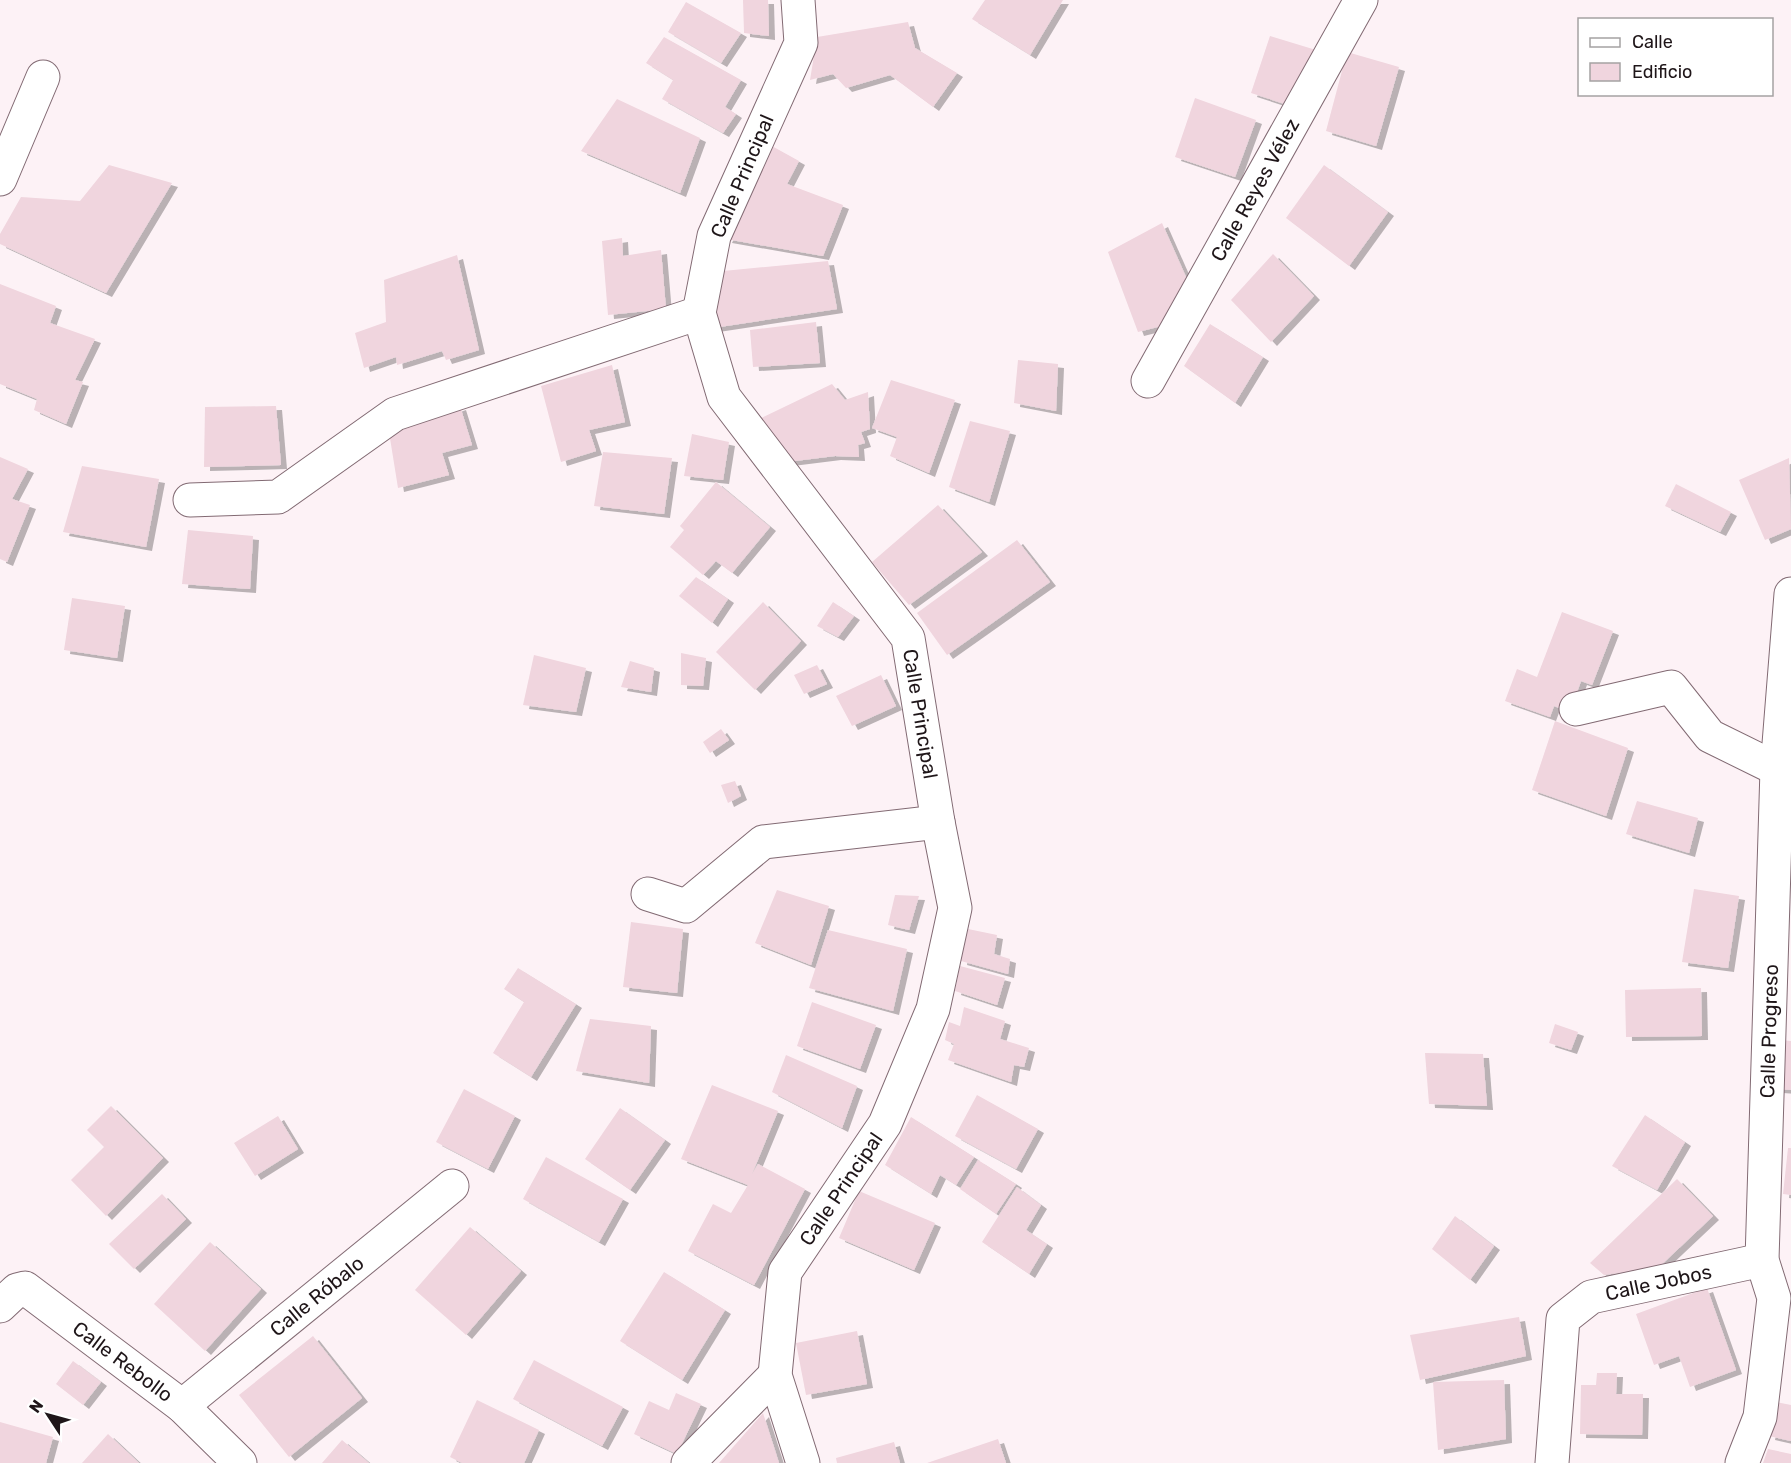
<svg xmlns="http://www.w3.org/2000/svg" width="1791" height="1463" font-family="Rubik,sans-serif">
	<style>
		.building { fill: #f0d5de; filter: url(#shadow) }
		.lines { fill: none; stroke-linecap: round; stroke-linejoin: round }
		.minor-casing { stroke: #826a73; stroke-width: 35 }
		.minor { stroke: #fff; stroke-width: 33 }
		.labels { text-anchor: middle; stroke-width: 5; stroke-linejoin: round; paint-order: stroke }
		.street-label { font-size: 20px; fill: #1f1619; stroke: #fff }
	</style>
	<defs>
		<filter id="shadow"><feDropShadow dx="6" dy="4" stdDeviation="0" flood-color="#0004"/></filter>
	</defs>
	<rect width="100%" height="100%" fill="#fdf2f6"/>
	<g class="building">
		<polygon points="743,0 768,0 769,36 744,33"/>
		<polygon points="985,0 1063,0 1030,55 972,19"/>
		<polygon points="686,2 741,33 721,63 668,32"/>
		<polygon points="908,22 915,48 957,73 933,107 890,75 846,88 833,74 810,80 817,37"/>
		<polygon points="1270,36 1316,50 1297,108 1251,93"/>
		<polygon points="664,37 741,80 725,107 736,114 723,133 662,99 673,80 646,63"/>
		<polygon points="1347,52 1399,67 1376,146 1326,131"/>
		<polygon points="1195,98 1256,120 1235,177 1175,157"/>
		<polygon points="617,99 700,138 680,193 581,151"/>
		<polygon points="770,145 799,161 787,184 843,205 823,256 726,239"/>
		<polygon points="109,165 172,183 106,293 0,244 0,234 21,197 80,201"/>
		<polygon points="1324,165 1388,212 1349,266 1286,218"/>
		<polygon points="1162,223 1190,286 1177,322 1138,332 1108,252"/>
		<polygon points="622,238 623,256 661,250 666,309 608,315 602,241"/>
		<polygon points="1273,254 1314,296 1271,342 1231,300"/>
		<polygon points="457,255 479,350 446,360 442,351 397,365 396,357 364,368 355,333 386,322 384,280"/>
		<polygon points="828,261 837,309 713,328 713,272"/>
		<polygon points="0,284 56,306 50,323 95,339 75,380 83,382 66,424 34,410 37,399 0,384"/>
		<polygon points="816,322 820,363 753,367 750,330"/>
		<polygon points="1210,324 1263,357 1235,403 1184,366"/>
		<polygon points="1018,360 1058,364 1056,411 1014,403"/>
		<polygon points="612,365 625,422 589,430 596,451 561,462 541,386"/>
		<polygon points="891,380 955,400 929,473 890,456 897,437 872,428"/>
		<polygon points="832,384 845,400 868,392 870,429 861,432 865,443 858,445 859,457 835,456 787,462 755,421"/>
		<polygon points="276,406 281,465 204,467 205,407"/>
		<polygon points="460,406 472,445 442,453 449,475 398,488 389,432"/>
		<polygon points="970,421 1010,431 989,502 949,487"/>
		<polygon points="692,434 729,442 723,480 684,476"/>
		<polygon points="603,452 672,458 664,514 594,506"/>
		<polygon points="0,457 28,469 12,499 30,505 7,562 0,559"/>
		<polygon points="1789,458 1791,529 1765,540 1739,480"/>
		<polygon points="82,466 159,479 146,547 63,532"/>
		<polygon points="716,482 770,527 732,573 716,561 703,575 670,547 684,530 680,526"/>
		<polygon points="1676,484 1731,512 1720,532 1665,506"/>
		<polygon points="938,505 982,552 909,605 872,562"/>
		<polygon points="188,530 253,536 250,589 182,584"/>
		<polygon points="1017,540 1050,582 947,655 917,613"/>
		<polygon points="696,577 728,599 712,623 679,596"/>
		<polygon points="72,598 125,606 117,658 64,650"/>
		<polygon points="763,602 801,641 755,690 716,652"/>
		<polygon points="833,602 854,616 838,637 817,626"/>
		<polygon points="1562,612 1613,631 1592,685 1581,681 1570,712 1554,706 1550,717 1505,701 1517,669 1537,677"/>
		<polygon points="681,653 706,658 703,686 681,685"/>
		<polygon points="534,655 586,668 576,712 523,705"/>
		<polygon points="630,661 654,668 651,692 621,687"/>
		<polygon points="817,665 827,684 804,694 794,675"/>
		<polygon points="881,675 896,706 852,726 836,696"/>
		<polygon points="1555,721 1628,748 1606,816 1532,790"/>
		<polygon points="721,729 729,740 710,753 703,742"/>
		<polygon points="735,781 741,796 728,803 721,785"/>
		<polygon points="1637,801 1698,818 1689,853 1626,834"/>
		<polygon points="1694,889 1739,896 1728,968 1682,962"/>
		<polygon points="777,890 829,906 811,965 755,943"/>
		<polygon points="895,895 919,896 909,930 888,925"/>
		<polygon points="631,922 683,929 677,993 623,987"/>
		<polygon points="968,929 997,935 994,954 1010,959 1008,974 961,961"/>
		<polygon points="828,930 907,949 893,1011 809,988"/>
		<polygon points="960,966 1005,978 997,1005 955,991"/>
		<polygon points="518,968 576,1004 531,1077 493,1053 524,1002 504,989"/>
		<polygon points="1701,988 1702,1036 1626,1037 1625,990"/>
		<polygon points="812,1002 876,1025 860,1069 797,1046"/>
		<polygon points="964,1007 1005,1021 1000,1039 1029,1048 1024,1067 1014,1065 1011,1082 948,1060 954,1044 945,1040 949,1022 960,1026"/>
		<polygon points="590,1019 651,1026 649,1083 576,1071"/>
		<polygon points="1555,1024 1578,1032 1571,1050 1549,1043"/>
		<polygon points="1781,1040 1791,1041 1791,1090 1777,1089"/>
		<polygon points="1425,1053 1483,1054 1487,1106 1429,1104"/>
		<polygon points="786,1055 857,1086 842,1128 772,1092"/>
		<polygon points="712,1085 778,1111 752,1174 758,1164 805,1189 754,1285 688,1251 713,1204 731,1213 748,1185 681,1159"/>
		<polygon points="464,1089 515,1116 488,1169 436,1142"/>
		<polygon points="977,1095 1038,1129 1016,1169 955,1136"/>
		<polygon points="111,1106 163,1158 106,1216 71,1180 104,1147 87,1130"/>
		<polygon points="620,1108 665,1140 630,1190 585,1159"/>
		<polygon points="1645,1115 1685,1142 1657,1190 1612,1166"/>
		<polygon points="278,1116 298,1149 255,1176 234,1143"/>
		<polygon points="911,1117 974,1157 956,1185 940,1175 931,1194 885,1165"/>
		<polygon points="1788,1148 1791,1148 1791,1195 1783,1194"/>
		<polygon points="546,1157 623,1199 599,1242 523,1199"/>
		<polygon points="978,1160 1016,1184 996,1214 960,1189"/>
		<polygon points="1677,1179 1713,1216 1659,1267 1604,1275 1590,1263"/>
		<polygon points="1017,1187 1041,1205 1026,1230 1047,1244 1029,1274 982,1242"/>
		<polygon points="859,1191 935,1223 914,1270 839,1238"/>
		<polygon points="162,1194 186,1219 134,1269 109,1244"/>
		<polygon points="1455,1216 1494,1246 1470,1280 1432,1249"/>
		<polygon points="470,1227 521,1271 466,1335 415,1290"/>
		<polygon points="210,1242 261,1289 205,1351 154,1304"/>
		<polygon points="664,1272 725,1310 682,1380 620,1341"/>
		<polygon points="1707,1288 1736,1370 1690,1387 1679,1356 1654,1365 1636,1314"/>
		<polygon points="1519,1317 1526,1356 1420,1380 1410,1335"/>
		<polygon points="857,1331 867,1384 806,1395 796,1343"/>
		<polygon points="313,1336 362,1398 289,1457 239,1395"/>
		<polygon points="534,1360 623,1407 602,1446 513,1399"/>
		<polygon points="73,1361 101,1382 83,1405 56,1384"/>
		<polygon points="1597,1373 1617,1373 1616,1394 1643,1394 1642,1435 1580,1434 1581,1385 1596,1385"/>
		<polygon points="1504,1380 1506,1439 1438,1450 1433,1382"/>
		<polygon points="676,1393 701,1404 677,1454 634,1434 649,1401 669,1410"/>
		<polygon points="477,1400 539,1430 524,1463 462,1463 450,1457"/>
		<polygon points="1776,1402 1791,1405 1791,1441 1769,1436"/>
		<polygon points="763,1413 779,1463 719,1463"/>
		<polygon points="0,1422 53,1437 46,1463 0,1463"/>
		<polygon points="108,1434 139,1463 82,1463"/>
		<polygon points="998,1439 1006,1463 927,1463"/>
		<polygon points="342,1440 369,1463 322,1463"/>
		<polygon points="894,1442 900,1463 837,1463 836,1458"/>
		<polygon points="1768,1449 1791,1454 1791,1463 1763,1463"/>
	</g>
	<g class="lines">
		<g class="minor-casing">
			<g id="minor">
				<path id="s1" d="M 798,0 L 801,43 L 714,236 L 699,313 L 724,397 L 908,638 L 938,822 L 955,908 L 933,1009 L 885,1124 L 785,1272 L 775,1375 L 803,1463"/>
				<polyline points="0,179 43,77"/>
				<path id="s2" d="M 1148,381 L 1361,0"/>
				<polyline points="190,500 278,497 395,414 699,313"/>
				<polyline points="1576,709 1671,687 1710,736 1777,769"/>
				<polyline points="648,894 686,906 763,842 938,822"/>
				<path id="s3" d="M 0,1306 L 17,1290 L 25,1288 L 182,1406 L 240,1463"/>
				<path id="s4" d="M 182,1406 L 452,1186"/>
				<polyline points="688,1463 775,1375"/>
				<path id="s5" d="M 1552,1463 L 1563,1319 L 1591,1297 L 1762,1260"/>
				<path id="s6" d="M 1742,1463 L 1760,1417 L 1774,1298 L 1762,1260 L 1777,769 L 1791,594"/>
			</g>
		</g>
		<use href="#minor" class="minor"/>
	</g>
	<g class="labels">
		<g class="street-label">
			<text transform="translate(742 176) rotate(-67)" y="7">Calle Principal</text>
			<text dy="7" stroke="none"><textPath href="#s2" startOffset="219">Calle Reyes Vélez</textPath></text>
			<text dy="7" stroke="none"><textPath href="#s1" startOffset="801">Calle Principal</textPath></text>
			<text dy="7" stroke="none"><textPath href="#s6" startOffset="438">Calle Progreso</textPath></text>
			<text transform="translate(841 1189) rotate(-56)" y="7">Calle Principal</text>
			<text dy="7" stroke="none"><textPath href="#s5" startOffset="249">Calle Jobos</textPath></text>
			<text dy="7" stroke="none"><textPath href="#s4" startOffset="174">Calle Róbalo</textPath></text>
			<text dy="7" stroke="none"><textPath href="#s3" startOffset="154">Calle Rebollo</textPath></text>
		</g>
	</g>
	<rect x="1578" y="18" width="195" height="78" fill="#ffffff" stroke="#a5a2a3" stroke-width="1.5"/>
	<rect x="1590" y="38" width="30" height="9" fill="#ffffff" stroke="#a5a2a3" stroke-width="1.5"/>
	<text x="1632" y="48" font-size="18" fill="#1f1619">Calle</text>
	<rect x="1590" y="63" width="30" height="18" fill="#f0d5de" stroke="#a5a2a3" stroke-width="1.5"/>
	<text x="1632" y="78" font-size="18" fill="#1f1619">Edificio</text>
	<g transform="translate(48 1415) rotate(306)" stroke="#ffffff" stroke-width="4.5" paint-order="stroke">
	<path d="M0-4.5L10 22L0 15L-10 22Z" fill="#1f1619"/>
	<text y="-9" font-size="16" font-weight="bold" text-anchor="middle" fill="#1f1619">N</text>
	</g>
</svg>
